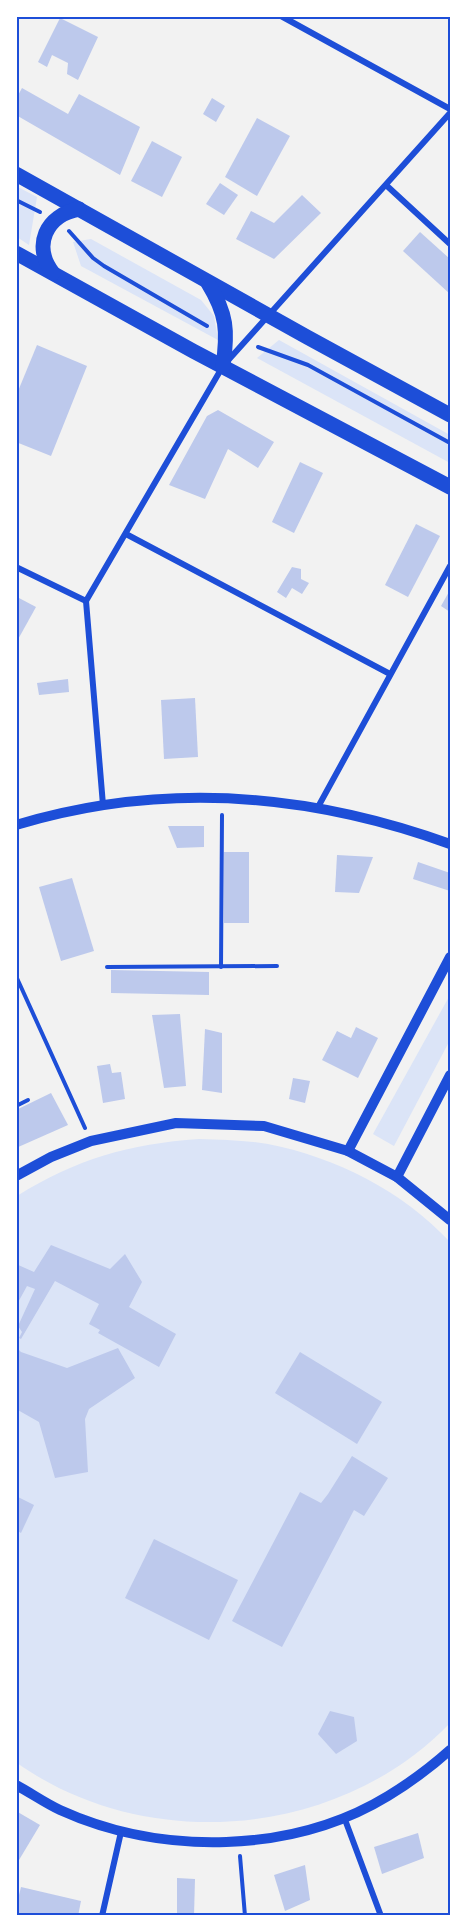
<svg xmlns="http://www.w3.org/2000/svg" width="467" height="1932" font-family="Signika,sans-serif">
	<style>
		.green { fill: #dbe4f7 }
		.building { fill: #bdc9ec }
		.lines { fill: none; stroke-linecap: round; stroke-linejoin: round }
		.path { stroke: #1d4ed8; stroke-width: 4 }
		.minor { stroke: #1d4ed8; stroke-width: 6 }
		.tertiary { stroke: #1d4ed8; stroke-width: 10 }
		.primary { stroke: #1d4ed8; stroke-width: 15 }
		.neatline { fill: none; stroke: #1d4ed8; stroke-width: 2 }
	</style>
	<rect width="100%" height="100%" fill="#f2f2f2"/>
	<g class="green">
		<polygon points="16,186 37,197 29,245 17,237"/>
		<polygon points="91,239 201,300 214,316 218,340 81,266 73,242"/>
		<polygon points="279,340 450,435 450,463 257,358"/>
		<polygon points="450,995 450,1040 394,1146 373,1134"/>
		<path d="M 199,1139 C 222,1140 245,1140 268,1144 C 335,1157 403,1191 450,1242 L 450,1723 C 340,1838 147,1855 17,1763 L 17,1196 C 76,1159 129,1144 199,1139 Z"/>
	</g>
	<g class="building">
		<polygon points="60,18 98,37 78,80 67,74 68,63 52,55 47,67 38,62"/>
		<polygon points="22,88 68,114 79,94 140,127 120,175 16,115 16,99"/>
		<polygon points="212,98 225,106 216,122 203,114"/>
		<polygon points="257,118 290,136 257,196 225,177"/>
		<polygon points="152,141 182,157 162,197 131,181"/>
		<polygon points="220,183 238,195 224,215 206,204"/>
		<polygon points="302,195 321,213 274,259 236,239 251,211 274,223"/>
		<polygon points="420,232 450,259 450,294 403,251"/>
		<polygon points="37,345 87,366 51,456 16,442 16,396"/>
		<polygon points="218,410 274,442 258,468 228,449 205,499 169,485 207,416"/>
		<polygon points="300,462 323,473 294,533 272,522"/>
		<polygon points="416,524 440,536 408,597 385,585"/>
		<polygon points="292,567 301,569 301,579 309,583 302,594 292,588 286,598 277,592"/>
		<polygon points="450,590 450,612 441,606"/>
		<polygon points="19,598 36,607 16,643 16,603"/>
		<polygon points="68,679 69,692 39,695 37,683"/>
		<polygon points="195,698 198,757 164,759 161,700"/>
		<polygon points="168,826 204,826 204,847 177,848"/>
		<rect x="224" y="852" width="25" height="71"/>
		<polygon points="337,855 373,857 359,893 335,892"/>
		<polygon points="418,862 450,873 450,891 413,879"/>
		<polygon points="72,878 94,951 61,961 39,887"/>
		<polygon points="111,970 209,972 209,995 111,993"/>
		<polygon points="180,1014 186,1086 164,1088 152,1015"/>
		<polygon points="356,1027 378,1038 358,1078 322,1060 337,1031 351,1038"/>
		<polygon points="205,1029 222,1033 222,1093 202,1090"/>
		<polygon points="110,1064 112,1073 121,1072 125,1099 103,1103 97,1066"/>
		<polygon points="293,1078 310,1081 305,1103 289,1099"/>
		<polygon points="51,1093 68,1125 16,1148 16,1110"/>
		<polygon points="51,1245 110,1269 125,1254 142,1282 129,1307 176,1334 159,1367 98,1333 100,1330 89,1324 99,1304 55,1281 21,1339 19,1338 22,1332 18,1326 35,1289 27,1286 16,1306 16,1264 34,1272"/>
		<polygon points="16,1347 21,1352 67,1368 118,1348 135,1378 89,1409 85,1419 88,1472 55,1478 39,1422 16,1409"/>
		<polygon points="300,1352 382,1402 357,1444 275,1393"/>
		<polygon points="352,1456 388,1478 364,1516 354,1510 282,1647 232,1621 300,1492 321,1503 328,1494"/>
		<polygon points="16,1496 34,1505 21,1533 16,1530"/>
		<polygon points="154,1539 238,1580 209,1640 125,1598"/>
		<polygon points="330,1711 354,1717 357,1741 336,1754 318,1734"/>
		<polygon points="16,1811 40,1825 16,1865"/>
		<polygon points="418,1833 424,1858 382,1874 374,1847"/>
		<polygon points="305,1865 310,1900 285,1911 274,1875"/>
		<polygon points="177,1878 195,1879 194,1916 177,1916"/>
		<polygon points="21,1887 81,1901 78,1916 16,1916 16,1907"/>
	</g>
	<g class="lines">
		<g class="path">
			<polyline points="16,200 40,212"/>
			<polyline points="69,231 93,258 104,266 207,326"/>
			<polyline points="258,347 308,365 450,443"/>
			<polyline points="107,967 277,966"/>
			<polyline points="221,967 222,815"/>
			<polyline points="16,976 85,1128"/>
			<polyline points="16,1106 28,1100"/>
			<polyline points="240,1856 245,1916"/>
		</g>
		<g class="minor">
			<polyline points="281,16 450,109"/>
			<polyline points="386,185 450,244"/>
			<polyline points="126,534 390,674"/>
			<polyline points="16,567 86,601"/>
			<polyline points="103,805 86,601 223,366 450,113"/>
			<polyline points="318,807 450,566"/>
			<polyline points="344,1817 381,1916"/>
			<polyline points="102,1916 121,1832"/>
		</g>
		<g class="tertiary">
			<path d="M 16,825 C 162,781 309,793 450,844"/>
			<polyline points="348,1151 450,957"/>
			<polyline points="16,1176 51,1157 91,1141 176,1123 264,1126 348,1151 397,1177 450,1220"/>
			<polyline points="397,1177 450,1075"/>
			<path d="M 16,1785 C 31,1793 45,1803 60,1810 C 161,1856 293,1854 388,1796 C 411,1782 431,1767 450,1750"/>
		</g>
		<g class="primary">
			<polyline points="16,174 307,337 450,415"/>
			<polyline points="16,253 193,351 450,487"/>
			<path d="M 53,273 C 32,246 46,215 79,209"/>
			<path d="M 208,283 C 227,314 228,331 223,366"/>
		</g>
	</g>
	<rect width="467" height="1932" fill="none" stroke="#ffffff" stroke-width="36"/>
	<rect x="18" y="18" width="431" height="1896" class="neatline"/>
</svg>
